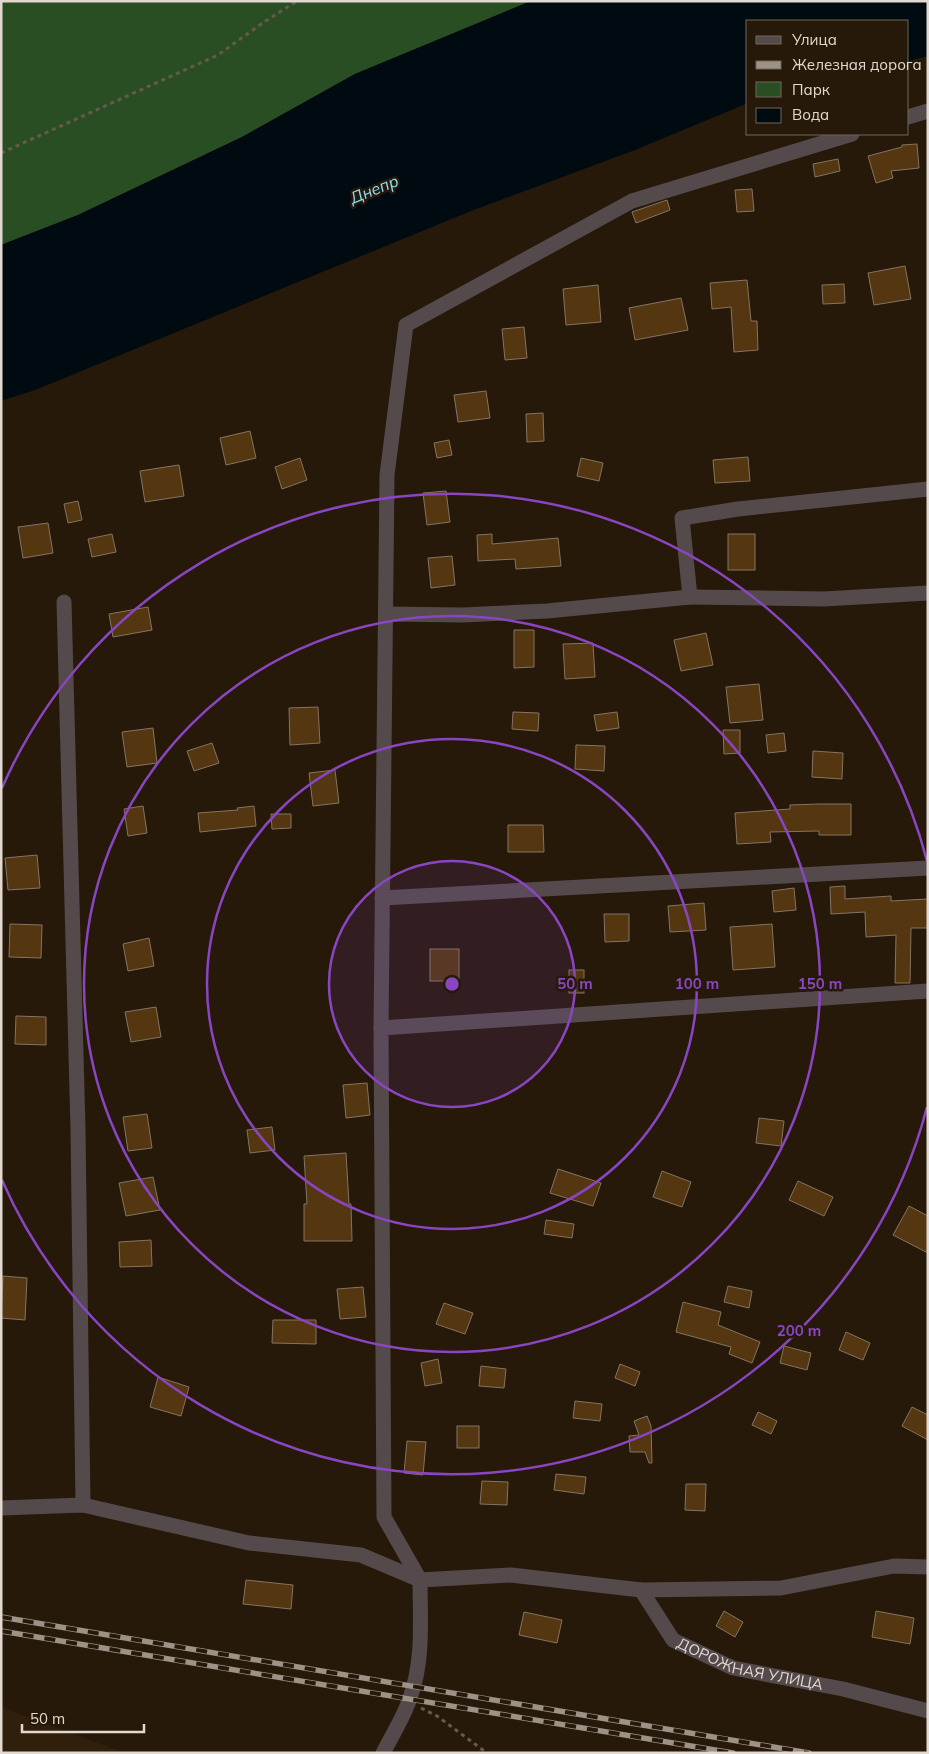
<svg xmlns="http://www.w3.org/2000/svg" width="929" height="1754" font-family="Mulish,sans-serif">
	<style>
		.built { fill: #301f0a }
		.green { fill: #2a4e23 }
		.water { fill: #000a11 }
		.building { fill: #543611; stroke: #847463 }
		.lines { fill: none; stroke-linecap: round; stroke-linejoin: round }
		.path { stroke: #665a4d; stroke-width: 3; stroke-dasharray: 4 4; stroke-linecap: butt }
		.minor { stroke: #544a4c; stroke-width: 15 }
		.rail-casing { stroke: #9c9287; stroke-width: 5.5 }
		.rail { stroke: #26190a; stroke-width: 4; stroke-dasharray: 11; stroke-linecap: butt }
		.ring { fill: none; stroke: #8a46c2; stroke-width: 2.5 }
		.labels { text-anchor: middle; stroke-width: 5; stroke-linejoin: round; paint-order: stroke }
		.street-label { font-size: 15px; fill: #e2d9d0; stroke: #26190a }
		.water-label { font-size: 16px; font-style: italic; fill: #8ae0fa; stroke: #26190a }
		.centre { fill: #8a46c2; stroke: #26190a; stroke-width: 2.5 }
		.ring-label { font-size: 15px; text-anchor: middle; font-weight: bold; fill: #8a46c2; stroke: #26190a; stroke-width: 5; stroke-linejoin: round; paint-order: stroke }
	</style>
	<rect width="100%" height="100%" fill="#26190a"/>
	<polygon class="built" points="1,1707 125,1753 1,1753"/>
	<polygon class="green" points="1,1 531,1 355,74 242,137 78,215 1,245"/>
	<polygon class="water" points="531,1 928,1 928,56 908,61 908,21 748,21 748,103 635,150 471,211 35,390 1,401 1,245 78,215 242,137 355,74"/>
	<g class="building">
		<polygon points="917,144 919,168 891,171 893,178 876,183 868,156 902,147 902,145"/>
		<polygon points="838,159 840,171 815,177 813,164"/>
		<polygon points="752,189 754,211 737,212 735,190"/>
		<polygon points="667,200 670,210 636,223 632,212"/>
		<polygon points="905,266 911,299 874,305 868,273"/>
		<polygon points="747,280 751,321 757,321 758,350 734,352 731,307 712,309 710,283"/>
		<polygon points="844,284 845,303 823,304 822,285"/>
		<polygon points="598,285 601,322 566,325 563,289"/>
		<polygon points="681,298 688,330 635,340 629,308"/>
		<polygon points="524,327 527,358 505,360 502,329"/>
		<polygon points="486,391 490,418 458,422 454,395"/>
		<polygon points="543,413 544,441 527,442 526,414"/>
		<polygon points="250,431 256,458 226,465 220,438"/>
		<polygon points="449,440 452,455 437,458 434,443"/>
		<polygon points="748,457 750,481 715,483 713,460"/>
		<polygon points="300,458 307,480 282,489 275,467"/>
		<polygon points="581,458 603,463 599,481 577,476"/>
		<polygon points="179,465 184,496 145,502 140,471"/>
		<polygon points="446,491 450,522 427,525 423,493"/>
		<polygon points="78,501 82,520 68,523 64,504"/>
		<polygon points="48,523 53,553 23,558 18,527"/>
		<polygon points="112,534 116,552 92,557 88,539"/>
		<polygon points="492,534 492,544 558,538 561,566 516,569 515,559 478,561 477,535"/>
		<rect x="728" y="534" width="27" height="36"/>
		<polygon points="452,556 455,585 431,588 428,558"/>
		<polygon points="148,607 152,630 113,637 109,614"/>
		<polygon points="514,630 534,630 534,667 514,668"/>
		<polygon points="706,633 713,665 681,671 674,640"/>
		<polygon points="593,643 595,677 565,679 563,644"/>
		<polygon points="759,684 763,720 730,723 726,687"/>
		<polygon points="318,707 320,743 290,745 289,708"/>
		<polygon points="513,712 539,713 538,731 512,729"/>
		<polygon points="617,712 619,728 597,731 594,715"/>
		<polygon points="153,728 157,763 127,767 122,732"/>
		<polygon points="723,730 740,730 740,753 724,754"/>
		<polygon points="784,733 786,751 768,753 766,735"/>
		<polygon points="212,743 219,763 194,771 187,751"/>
		<polygon points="576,745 605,746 604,771 575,769"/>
		<polygon points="813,751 843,753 842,779 812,777"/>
		<polygon points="335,770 339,803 313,806 309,773"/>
		<polygon points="819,804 851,804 851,835 819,835 819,831 770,832 771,842 737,844 735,813 790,809 790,805"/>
		<polygon points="143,806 147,833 128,836 124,809"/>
		<polygon points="254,806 256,826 200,832 198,813 238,810 237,808"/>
		<polygon points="271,814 291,814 291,828 272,829"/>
		<polygon points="508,825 543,825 544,852 508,852"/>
		<polygon points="37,855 40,888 8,890 5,858"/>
		<polygon points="845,886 845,899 891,896 891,901 928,899 928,928 911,928 910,983 895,983 896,935 866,937 865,912 831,914 830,887"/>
		<polygon points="794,888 796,910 774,912 772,891"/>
		<polygon points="704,903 706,930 670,932 668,906"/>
		<polygon points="604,914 629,914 629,941 605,942"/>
		<polygon points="10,924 42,925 41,958 9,957"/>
		<polygon points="772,924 775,967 733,970 730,927"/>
		<polygon points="149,938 154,966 128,971 123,944"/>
		<rect x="430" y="949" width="29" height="32"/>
		<rect x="569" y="970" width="15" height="23"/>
		<polygon points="156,1007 161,1037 131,1042 125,1012"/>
		<polygon points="16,1016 46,1017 46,1045 15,1044"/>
		<polygon points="367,1083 370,1115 346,1118 343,1085"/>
		<polygon points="147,1114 152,1148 128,1151 123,1117"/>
		<polygon points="759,1118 784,1121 781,1146 756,1143"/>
		<polygon points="272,1127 275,1150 250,1153 247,1130"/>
		<polygon points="346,1153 349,1204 351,1204 352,1241 304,1241 304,1204 307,1204 304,1156"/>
		<polygon points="558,1169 601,1183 593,1206 550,1193"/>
		<polygon points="662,1171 691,1182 682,1207 653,1197"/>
		<polygon points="153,1177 160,1210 126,1216 119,1183"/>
		<polygon points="798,1181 833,1197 824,1216 789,1200"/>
		<polygon points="909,1206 928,1216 928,1253 893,1235"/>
		<polygon points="546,1220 574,1224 572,1238 544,1234"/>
		<polygon points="151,1240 152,1266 120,1267 119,1242"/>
		<polygon points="3,1276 27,1278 25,1320 1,1318"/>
		<polygon points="728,1286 752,1291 749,1308 724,1302"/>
		<polygon points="363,1287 366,1317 340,1319 337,1289"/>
		<polygon points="683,1302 721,1312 718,1325 760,1342 752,1363 729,1354 731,1347 676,1332"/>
		<polygon points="444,1303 473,1313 465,1334 436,1324"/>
		<polygon points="273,1320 316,1320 316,1344 272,1343"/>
		<polygon points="846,1332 870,1343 863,1360 839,1350"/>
		<polygon points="784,1346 811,1353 807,1370 780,1363"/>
		<polygon points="438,1359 442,1383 425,1386 421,1363"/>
		<polygon points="620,1364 640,1372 635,1386 615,1378"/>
		<polygon points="481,1366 506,1369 504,1388 479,1386"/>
		<polygon points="158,1377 189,1387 181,1416 150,1407"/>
		<polygon points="575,1401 602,1404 600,1421 573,1418"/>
		<polygon points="912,1407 928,1415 928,1440 902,1426"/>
		<polygon points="758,1412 777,1421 771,1434 752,1425"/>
		<polygon points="647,1416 651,1426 652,1463 649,1463 645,1452 630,1452 629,1436 639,1435 634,1421"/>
		<rect x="457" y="1426" width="22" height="22"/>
		<polygon points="407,1441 426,1442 423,1475 404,1473"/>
		<polygon points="556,1474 586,1477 584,1494 554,1490"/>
		<polygon points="482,1481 508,1482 507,1505 480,1504"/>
		<polygon points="686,1484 706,1484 705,1511 685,1510"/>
		<polygon points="246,1580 293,1585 291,1609 243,1604"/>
		<polygon points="724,1611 743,1622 735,1637 716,1626"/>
		<polygon points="876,1611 914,1618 910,1644 872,1637"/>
		<polygon points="524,1612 562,1620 557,1643 519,1635"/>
	</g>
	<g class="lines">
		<g class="path">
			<polyline points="1,153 218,55 264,22 297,1"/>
			<polyline points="421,1708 437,1716 487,1753"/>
		</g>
		<g class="minor">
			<polyline points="908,117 928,111"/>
			<polyline points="690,597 824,599 928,593"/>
			<polyline points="64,602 78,1129 83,1505"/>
			<polyline points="386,614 463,615 547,611 690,597 682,518 738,509 928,489"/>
			<polyline points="382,898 928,868"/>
			<polyline points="381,1028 387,475 406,325 632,201 852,134"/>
			<path id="s1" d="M 1,1508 L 83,1505 L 249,1543 L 361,1555 L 420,1580 L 511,1575 L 641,1590 L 673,1640 L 733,1668 L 843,1689 L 928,1711"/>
			<polyline points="420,1580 384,1517 381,1028 928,991"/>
			<polyline points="641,1590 781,1588 894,1566 928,1567"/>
			<path d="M 383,1753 C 392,1735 404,1717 410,1698 C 424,1660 420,1619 420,1580"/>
		</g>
		<g class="rail-casing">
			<g id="rail">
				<polyline points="1,1617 809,1753"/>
				<polyline points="1,1631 733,1753"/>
			</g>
		</g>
		<use href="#rail" class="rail"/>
	</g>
	<circle cx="452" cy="984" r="123" fill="#8a46c2" fill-opacity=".12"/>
	<g class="ring">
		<circle cx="452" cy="984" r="123"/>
		<circle cx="452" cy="984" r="245"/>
		<circle cx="452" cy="984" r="368"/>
		<path d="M927 1107A491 491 0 0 1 2 1180M2 788A491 491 0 0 1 927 861"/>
	</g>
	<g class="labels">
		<g class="street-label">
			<text dy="5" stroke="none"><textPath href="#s1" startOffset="792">ДОРОЖНАЯ УЛИЦА</textPath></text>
		</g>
		<g class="water-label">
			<text transform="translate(374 189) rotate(-22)" y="6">Днепр</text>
		</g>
	</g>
	<circle cx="452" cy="984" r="8" class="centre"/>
	<g class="ring-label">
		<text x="575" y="989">50 m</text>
		<text x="697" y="989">100 m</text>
		<text x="820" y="989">150 m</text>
		<text x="799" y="1336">200 m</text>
	</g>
	<rect width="929" height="1754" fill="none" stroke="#e2d9d0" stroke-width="5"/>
	<rect x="746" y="20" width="162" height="115" fill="#26190a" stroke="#716659"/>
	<rect x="756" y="36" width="25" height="8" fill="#544a4c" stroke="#716659"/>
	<text x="792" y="45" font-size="15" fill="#e2d9d0">Улица</text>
	<rect x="756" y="61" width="25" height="8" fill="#9c9287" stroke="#716659"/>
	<text x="792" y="70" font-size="15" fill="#e2d9d0">Железная дорога</text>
	<rect x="756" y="82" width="25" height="15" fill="#2a4e23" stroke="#716659"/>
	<text x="792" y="95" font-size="15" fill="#e2d9d0">Парк</text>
	<rect x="756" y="108" width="25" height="15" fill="#000a11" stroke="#716659"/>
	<text x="792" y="120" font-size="15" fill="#e2d9d0">Вода</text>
	<path d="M22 1724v8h122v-8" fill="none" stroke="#e2d9d0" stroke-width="2.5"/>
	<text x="30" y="1724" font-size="15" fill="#e2d9d0" stroke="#26190a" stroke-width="4" paint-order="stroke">50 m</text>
</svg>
